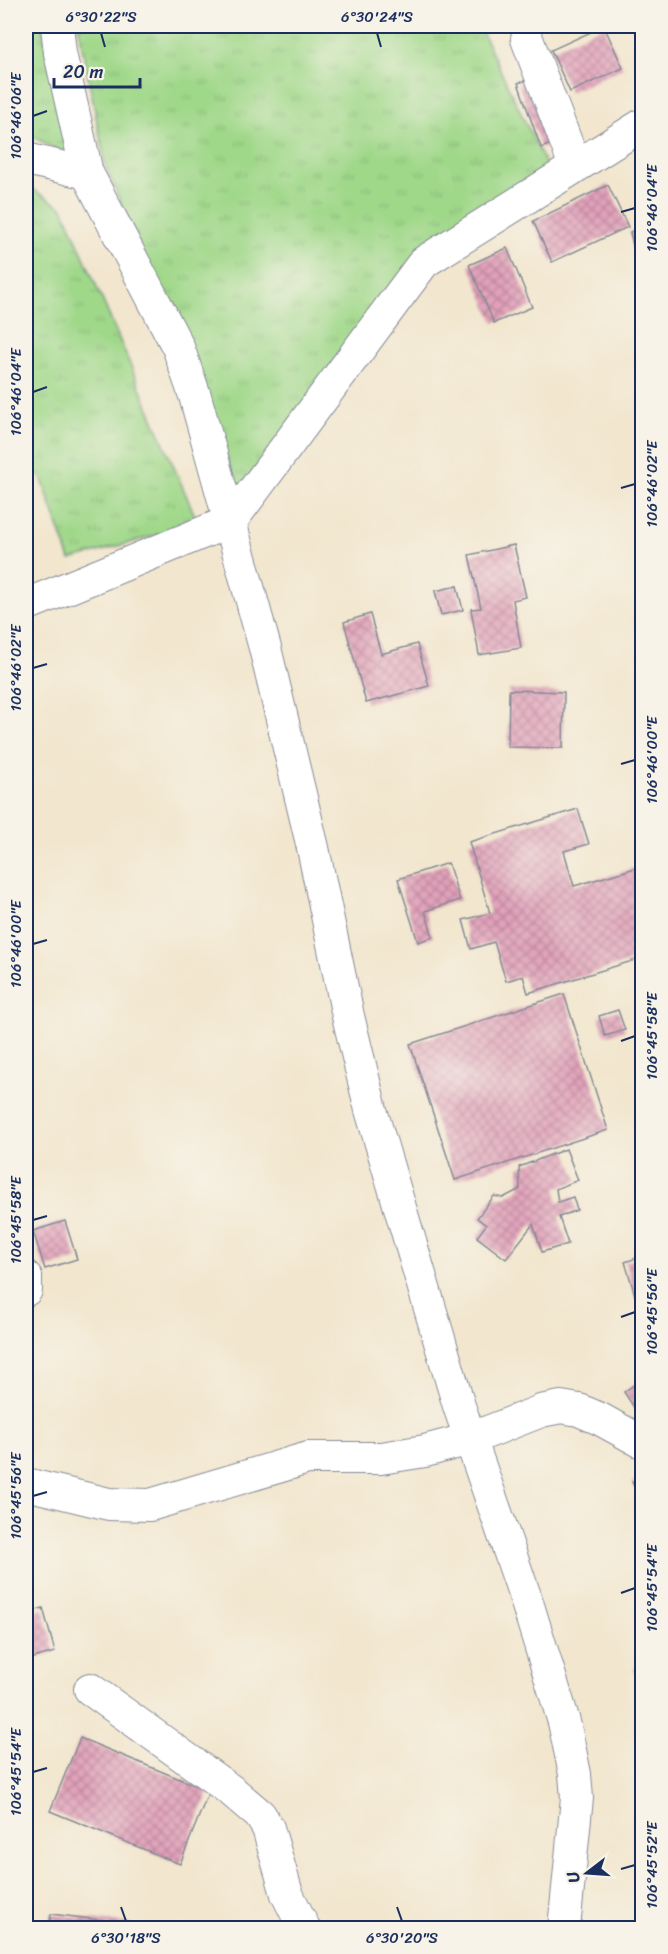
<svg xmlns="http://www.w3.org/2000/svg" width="668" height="1954" font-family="Sriracha,sans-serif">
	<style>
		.grass { fill: url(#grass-tufts); stroke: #5e8474; stroke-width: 1.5 }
		.building { fill: url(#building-cross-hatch) }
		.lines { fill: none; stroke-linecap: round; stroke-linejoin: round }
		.minor-casing { stroke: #868a96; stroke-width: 34 }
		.minor { stroke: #fff; stroke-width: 32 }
		.ticks { fill: none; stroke: #1b2f5e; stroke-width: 2 }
		.neatline { fill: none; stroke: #1b2f5e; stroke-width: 2 }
		.ticks-label { font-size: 15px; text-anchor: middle; fill: #1b2f5e }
	</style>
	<defs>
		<pattern id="grass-tufts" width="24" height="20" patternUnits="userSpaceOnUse" patternTransform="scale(1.5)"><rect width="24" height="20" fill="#a0d88a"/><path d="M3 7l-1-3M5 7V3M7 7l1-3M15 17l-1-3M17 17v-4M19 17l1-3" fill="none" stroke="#89ba7a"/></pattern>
		<pattern id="building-cross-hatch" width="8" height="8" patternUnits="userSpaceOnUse" patternTransform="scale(1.5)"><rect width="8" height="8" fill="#e2a2ba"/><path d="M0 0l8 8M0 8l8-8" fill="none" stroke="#b6849a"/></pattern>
	</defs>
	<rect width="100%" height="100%" fill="#f7f3e8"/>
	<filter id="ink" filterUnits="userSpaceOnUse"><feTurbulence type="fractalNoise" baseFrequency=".0167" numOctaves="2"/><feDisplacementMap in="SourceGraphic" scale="12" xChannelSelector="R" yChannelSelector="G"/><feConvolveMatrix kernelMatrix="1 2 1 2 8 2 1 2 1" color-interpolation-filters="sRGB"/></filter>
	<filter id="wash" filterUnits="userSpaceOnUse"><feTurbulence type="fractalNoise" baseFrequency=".008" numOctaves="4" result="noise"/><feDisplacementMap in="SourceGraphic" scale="24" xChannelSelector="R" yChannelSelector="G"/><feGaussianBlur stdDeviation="1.35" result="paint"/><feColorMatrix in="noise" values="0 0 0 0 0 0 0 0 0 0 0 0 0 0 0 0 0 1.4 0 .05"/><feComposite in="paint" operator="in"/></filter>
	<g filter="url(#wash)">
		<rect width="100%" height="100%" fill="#f2e6ce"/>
		<g class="grass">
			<polygon points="26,26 42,26 67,155 26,133"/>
			<polygon points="78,26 479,26 548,169 394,285 240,490 106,167"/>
			<polygon points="26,185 63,208 198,523 70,560 40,474 26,478"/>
		</g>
		<g id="blocks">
			<g class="building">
				<polygon points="604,26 623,68 570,92 551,50"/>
				<polygon points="539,76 561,140 541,148 518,83"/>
				<polygon points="608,185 628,227 552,262 533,221"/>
				<polygon points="642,228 642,278 640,279 630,232"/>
				<polygon points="507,248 532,307 494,323 469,265"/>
				<polygon points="514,545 526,597 513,600 521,648 479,655 471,609 481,608 469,555"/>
				<polygon points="457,586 463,610 441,615 435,591"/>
				<polygon points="370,614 381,654 417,644 429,686 366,703 344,622"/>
				<polygon points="509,690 564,692 563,748 508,747"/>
				<polygon points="578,809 589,844 564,851 574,886 642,866 642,958 528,993 523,976 506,981 494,942 471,949 463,920 490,913 469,842"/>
				<polygon points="448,863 460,900 425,911 433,937 418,942 398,879"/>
				<polygon points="564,994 608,1130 455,1180 410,1044"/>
				<polygon points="618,1010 625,1030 605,1036 599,1016"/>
				<polygon points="566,1149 578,1180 556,1189 558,1202 573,1197 577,1210 559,1217 568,1244 542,1252 533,1224 506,1259 477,1237 486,1225 477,1218 494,1196 503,1198 520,1189 519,1167"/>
				<polygon points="65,1221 77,1259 45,1269 33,1231"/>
				<polygon points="642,1256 642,1318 625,1262"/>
				<polygon points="642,1379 642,1420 624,1392"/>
				<polygon points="642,1477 642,1502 632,1482"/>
				<polygon points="43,1608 55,1652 26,1660 26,1613"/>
				<polygon points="642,1666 642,1697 634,1669"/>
				<polygon points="80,1738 209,1791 180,1864 50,1811"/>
				<polygon points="51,1914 132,1924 131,1928 49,1928"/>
			</g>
		</g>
	</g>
	<g filter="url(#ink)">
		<use href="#blocks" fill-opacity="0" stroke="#868a96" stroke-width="1.5"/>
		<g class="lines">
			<g class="minor-casing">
				<g id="minor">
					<polyline points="57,26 60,53 87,173 178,347 195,396 265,648 313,848 348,1016 371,1110 459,1406 526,1599 564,1722 575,1774 577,1798 564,1928"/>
					<polyline points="527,39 575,166"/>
					<polyline points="26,159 87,173"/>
					<polyline points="26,605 231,521 424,262 642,125"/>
					<polyline points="26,1277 26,1290"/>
					<polyline points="26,1484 109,1504 150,1505 308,1458 381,1458 425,1451 470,1439 541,1411 561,1407 579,1410 600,1419 642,1442"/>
					<polyline points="90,1689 233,1792 260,1815 268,1828 287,1894 304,1928"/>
				</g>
			</g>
			<use href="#minor" class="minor"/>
		</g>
	</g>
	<path class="ticks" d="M 101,33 L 105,47M 377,33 L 381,47M 33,116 L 47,111M 621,212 L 635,208M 33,392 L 47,387M 621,488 L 635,484M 33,668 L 47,664M 621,764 L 635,760M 33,944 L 47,940M 621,1041 L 635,1036M 33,1220 L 47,1216M 621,1317 L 635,1312M 33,1496 L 47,1492M 621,1593 L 635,1588M 33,1772 L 47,1768M 621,1869 L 635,1865M 121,1907 L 126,1921M 397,1907 L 402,1921"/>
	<rect width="668" height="1954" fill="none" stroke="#f7f3e8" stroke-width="66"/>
	<g transform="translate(587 1873) rotate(253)" stroke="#f7f3e8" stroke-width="4.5" paint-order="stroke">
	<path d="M0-4.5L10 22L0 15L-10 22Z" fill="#1b2f5e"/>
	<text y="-9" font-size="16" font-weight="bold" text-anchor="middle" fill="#1b2f5e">U</text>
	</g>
	<path d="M54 78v9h86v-9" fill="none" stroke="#1b2f5e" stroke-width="3"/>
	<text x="63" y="78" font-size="18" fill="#1b2f5e" stroke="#f7f3e8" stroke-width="4.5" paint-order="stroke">20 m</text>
	<rect x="33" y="33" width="602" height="1888" class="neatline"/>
	<g class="ticks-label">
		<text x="101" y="22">6°30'22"S</text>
		<text x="377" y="22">6°30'24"S</text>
		<text transform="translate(16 116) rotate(-90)" y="5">106°46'06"E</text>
		<text transform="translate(652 208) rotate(-90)" y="5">106°46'04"E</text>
		<text transform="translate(16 392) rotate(-90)" y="5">106°46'04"E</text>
		<text transform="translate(652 484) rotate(-90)" y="5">106°46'02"E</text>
		<text transform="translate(16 668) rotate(-90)" y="5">106°46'02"E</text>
		<text transform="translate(652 760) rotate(-90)" y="5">106°46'00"E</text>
		<text transform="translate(16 944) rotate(-90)" y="5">106°46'00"E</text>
		<text transform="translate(652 1036) rotate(-90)" y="5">106°45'58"E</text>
		<text transform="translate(16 1220) rotate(-90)" y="5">106°45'58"E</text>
		<text transform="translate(652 1312) rotate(-90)" y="5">106°45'56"E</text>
		<text transform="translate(16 1496) rotate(-90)" y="5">106°45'56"E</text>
		<text transform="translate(652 1588) rotate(-90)" y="5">106°45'54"E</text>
		<text transform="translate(16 1772) rotate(-90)" y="5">106°45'54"E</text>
		<text transform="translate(652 1865) rotate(-90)" y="5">106°45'52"E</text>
		<text x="126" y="1943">6°30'18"S</text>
		<text x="402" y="1943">6°30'20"S</text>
	</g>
</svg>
